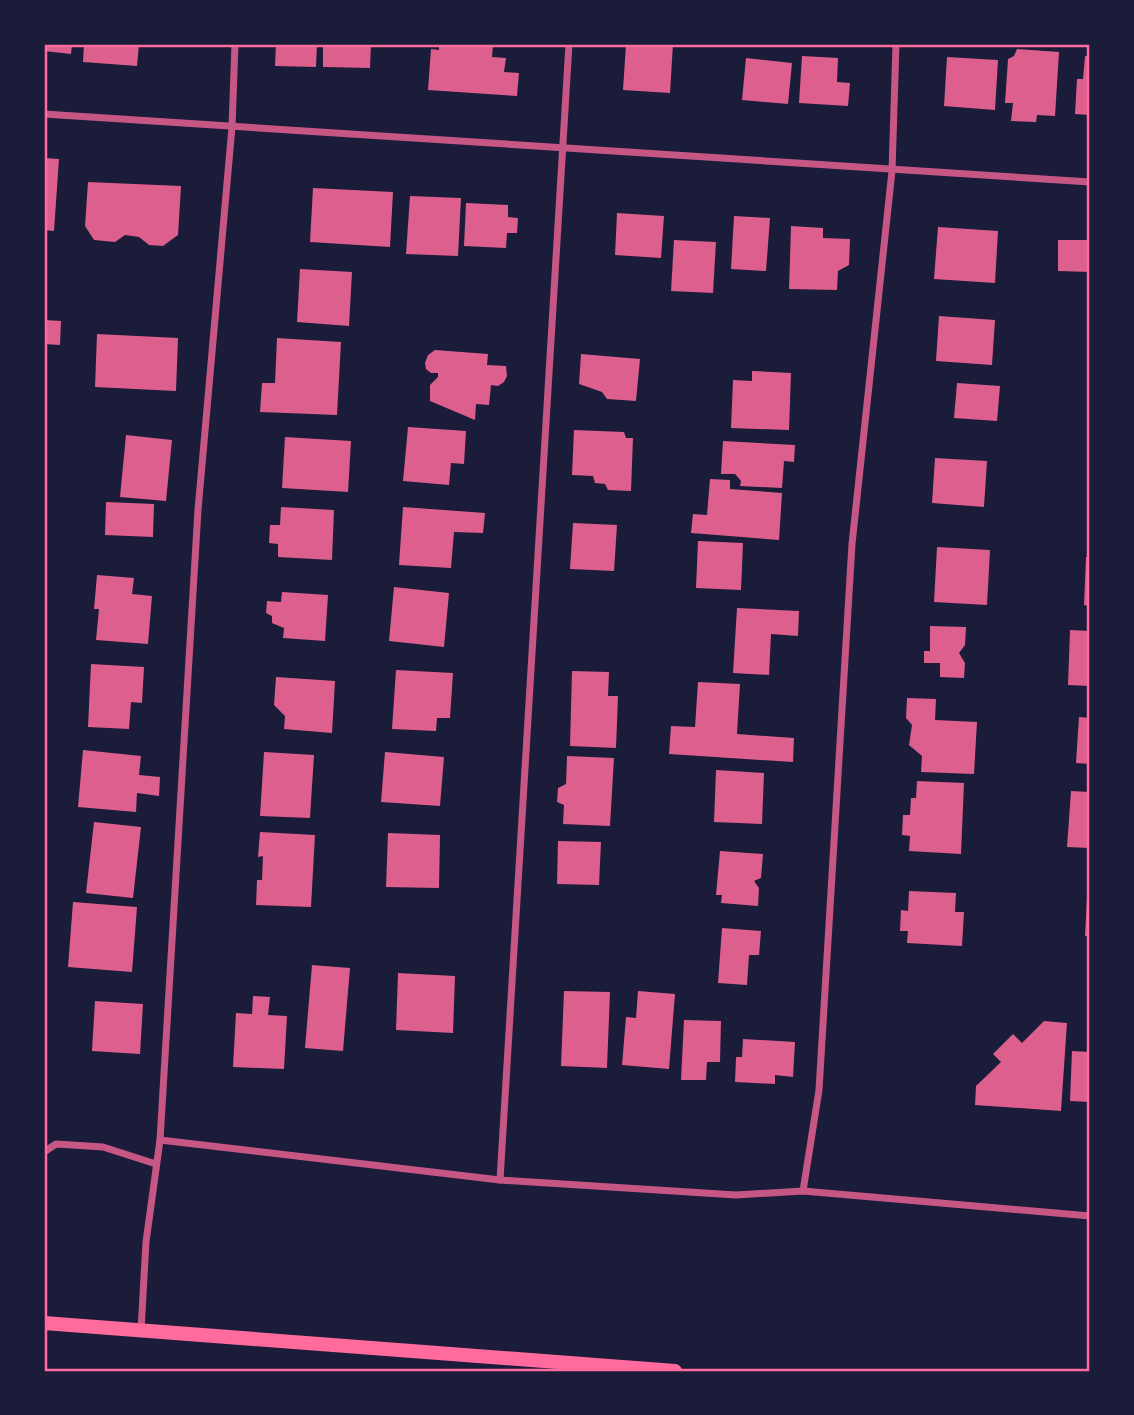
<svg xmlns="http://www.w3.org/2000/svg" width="1134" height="1415" font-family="'Source Sans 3',sans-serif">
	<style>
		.building { fill: #dd5f8e }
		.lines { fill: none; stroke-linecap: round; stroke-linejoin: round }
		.minor { stroke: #c65784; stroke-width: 7 }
		.secondary { stroke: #ff6b9d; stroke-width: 14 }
		.neatline { fill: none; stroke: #ff6b9d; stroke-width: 2.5 }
	</style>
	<rect width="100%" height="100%" fill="#1b1b3a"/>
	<g class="building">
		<polygon points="44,44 72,44 71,54 44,51"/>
		<polygon points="84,44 139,44 137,66 83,62"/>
		<polygon points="276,44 317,44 316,67 275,66"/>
		<polygon points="323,44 371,44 370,68 323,67"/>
		<polygon points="439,44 493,44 492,57 506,58 504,72 519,73 517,96 428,90 431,49 439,50"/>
		<polygon points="626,44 673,44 670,93 623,90"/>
		<polygon points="1017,49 1059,52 1055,116 1037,115 1036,122 1011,121 1013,103 1005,103 1008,59 1014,56"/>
		<polygon points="802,56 838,58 837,82 850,83 848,106 799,103"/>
		<polygon points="1085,56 1090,56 1090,115 1075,114 1077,79 1083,79"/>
		<polygon points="947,57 998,60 995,110 944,106"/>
		<polygon points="746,58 792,63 788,104 742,100"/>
		<polygon points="44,158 59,159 54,231 44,230"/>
		<polygon points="88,182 181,186 178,235 163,246 149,245 139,237 125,235 115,242 94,240 85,226"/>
		<polygon points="313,188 393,192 390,247 310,242"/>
		<polygon points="410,196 461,198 458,256 406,254"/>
		<polygon points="466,203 508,205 508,217 518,218 517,233 507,233 506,248 464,246"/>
		<polygon points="617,213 664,216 661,258 615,255"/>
		<polygon points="734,216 770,218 766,271 731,269"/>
		<polygon points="791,226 823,228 823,238 850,239 849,265 838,271 837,290 789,289"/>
		<polygon points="938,227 998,231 995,283 934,279"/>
		<polygon points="674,240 716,242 713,293 671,291"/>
		<polygon points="1058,240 1090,240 1090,272 1058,271"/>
		<polygon points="300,269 352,272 349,326 297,322"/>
		<polygon points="939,316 995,320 992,365 936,361"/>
		<polygon points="44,320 61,321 60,345 44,344"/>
		<polygon points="97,334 178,338 176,391 95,387"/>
		<polygon points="277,338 341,342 337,415 260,412 262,383 275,383"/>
		<polygon points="435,350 488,354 487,365 506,366 507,376 504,382 498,386 491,385 489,405 476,404 475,420 430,401 430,385 438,377 438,373 431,373 426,369 425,363 428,355"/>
		<polygon points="581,354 640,359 636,401 607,399 602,392 579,384"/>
		<polygon points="752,371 791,373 789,430 731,428 733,380 752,381"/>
		<polygon points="957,383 1000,386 997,421 954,418"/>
		<polygon points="408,427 466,431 464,464 451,463 449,485 403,481"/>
		<polygon points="574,430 624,432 626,438 633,438 631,491 608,490 605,484 595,483 593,476 572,475"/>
		<polygon points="126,435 172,440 166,501 120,497"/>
		<polygon points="285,437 351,441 348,492 282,488"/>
		<polygon points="723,441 795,445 794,462 784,461 782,488 740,486 741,481 735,474 721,474"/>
		<polygon points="935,458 987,461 984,507 932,503"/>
		<polygon points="710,479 730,480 730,489 782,493 779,540 691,533 693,514 707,515"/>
		<polygon points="106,502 154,504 153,537 105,535"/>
		<polygon points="281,507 334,510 332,560 278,557 278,544 269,543 270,525 280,525"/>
		<polygon points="403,507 485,513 483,533 454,532 451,568 399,565"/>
		<polygon points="573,523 617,525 614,571 570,569"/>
		<polygon points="698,541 743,543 741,590 696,588"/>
		<polygon points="937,547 990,550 987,605 934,602"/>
		<polygon points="1086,557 1090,557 1090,606 1084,605"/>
		<polygon points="97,575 134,578 132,594 152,596 148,644 96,640 99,609 94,609"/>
		<polygon points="394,587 449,593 444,647 389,641"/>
		<polygon points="282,592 328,595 325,641 283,638 284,628 272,623 272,616 266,613 267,601 281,602"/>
		<polygon points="737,608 799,611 798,636 771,634 769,675 733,673"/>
		<polygon points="930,626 966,627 965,645 959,653 965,663 964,678 940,677 940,663 924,663 924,651 930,651"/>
		<polygon points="1070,630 1090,631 1090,686 1068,685"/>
		<polygon points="91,664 144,667 142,703 131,702 129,729 88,727"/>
		<polygon points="396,670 453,673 450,718 437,718 436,731 392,729"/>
		<polygon points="572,671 609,672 608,696 618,696 616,748 570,746"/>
		<polygon points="276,677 335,681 332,733 284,729 285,716 274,705"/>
		<polygon points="698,682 740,684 737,734 794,738 793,762 669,754 671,726 695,727"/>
		<polygon points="907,698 936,699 935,720 977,722 974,774 921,772 922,756 909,745 912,725 906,718"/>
		<polygon points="1079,717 1090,718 1090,764 1076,763"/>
		<polygon points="83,750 141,756 139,775 160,777 159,796 137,793 136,812 78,807"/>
		<polygon points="264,752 314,755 310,818 260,816"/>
		<polygon points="385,752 444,757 440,806 381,802"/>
		<polygon points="567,756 614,758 610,826 563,824 564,805 557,802 558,788 566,784"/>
		<polygon points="716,770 764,773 762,824 714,822"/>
		<polygon points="917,781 964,783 961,854 909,851 910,836 902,835 903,815 910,815 911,798 916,798"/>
		<polygon points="1071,791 1090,792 1090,848 1067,847"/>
		<polygon points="94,822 141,827 133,898 86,893"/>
		<polygon points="260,832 315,835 311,907 256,905 257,880 262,880 263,856 258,857"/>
		<polygon points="388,833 440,835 439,888 386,887"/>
		<polygon points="558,841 601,842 599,885 557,884"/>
		<polygon points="720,851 763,854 761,878 754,881 759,888 758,906 721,903 722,895 716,895"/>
		<polygon points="909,891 956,893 955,912 964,912 962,946 907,943 908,931 900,931 901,910 908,911"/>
		<polygon points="1087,898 1090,898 1090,936 1085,936"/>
		<polygon points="73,902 137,907 132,972 68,967"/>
		<polygon points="722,928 761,931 759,955 749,955 747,985 718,983"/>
		<polygon points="312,965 350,968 343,1051 305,1048"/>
		<polygon points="398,973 455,976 453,1033 396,1030"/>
		<polygon points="564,991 610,992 607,1068 561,1066"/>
		<polygon points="638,991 675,994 669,1069 622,1065 626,1017 636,1018"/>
		<polygon points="253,996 270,997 268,1015 287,1016 284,1069 233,1067 236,1013 252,1014"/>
		<polygon points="95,1001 143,1004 140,1054 92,1051"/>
		<polygon points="684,1020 721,1021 720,1062 707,1062 706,1080 681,1080"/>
		<polygon points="1044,1021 1067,1023 1061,1111 975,1105 976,1086 1001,1062 993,1054 1013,1034 1022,1043"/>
		<polygon points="743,1039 795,1042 793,1077 775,1075 775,1084 735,1082 736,1057 742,1057"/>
		<polygon points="1072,1051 1090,1052 1090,1102 1070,1101"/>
	</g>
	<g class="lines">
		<g class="minor">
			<polyline points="44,114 1090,182"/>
			<polyline points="160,1140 500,1180 736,1195 803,1191 1090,1216"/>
			<polyline points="44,1152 56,1144 103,1147 156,1164"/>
			<polyline points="500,1180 569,44"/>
			<polyline points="803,1191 819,1090 852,544 892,171 896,44"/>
			<polyline points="141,1330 146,1242 160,1140 198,510 232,127 235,44"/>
		</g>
		<polyline class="secondary" points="44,1323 675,1371"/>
	</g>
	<rect width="1134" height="1415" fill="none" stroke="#1b1b3a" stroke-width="91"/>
	<rect x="46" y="46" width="1042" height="1324" class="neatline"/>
</svg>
